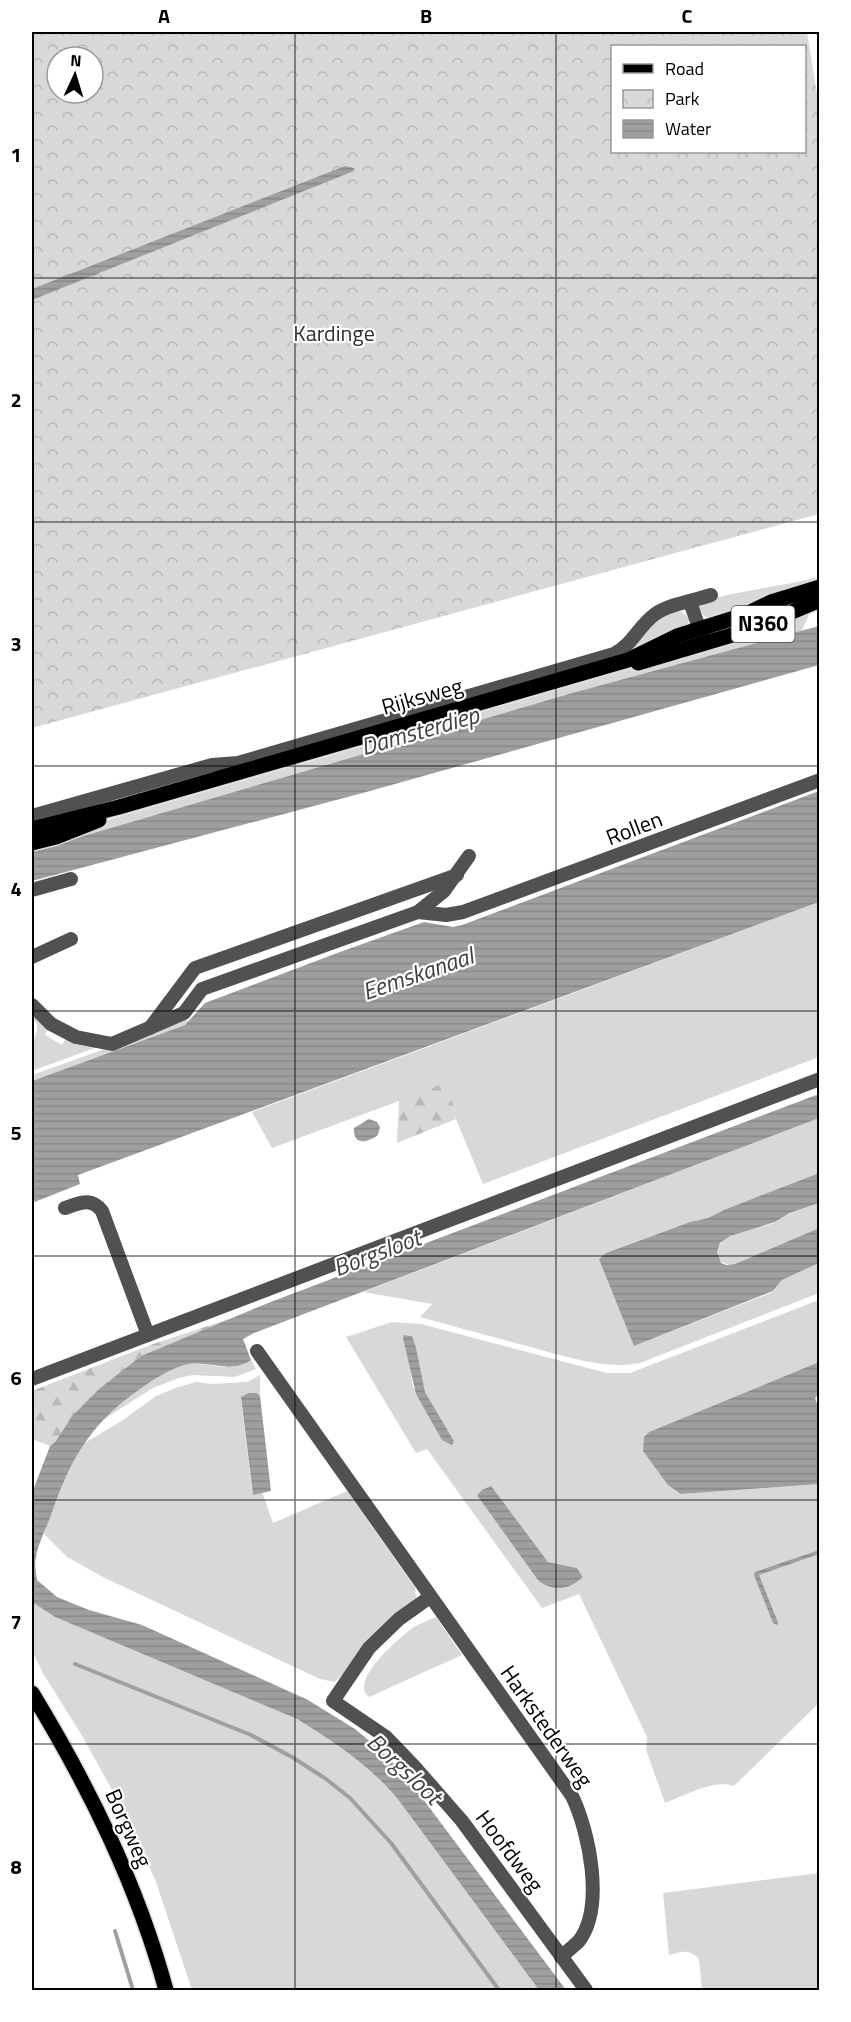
<svg xmlns="http://www.w3.org/2000/svg" width="851" height="2022" font-family="'Titillium Web',sans-serif">
	<style>
		.grass { fill: #d8d8d8; fill-rule: evenodd }
		.forest { fill: url(#forest-firs) }
		.park { fill: url(#park-crowns); fill-rule: evenodd }
		.water { fill: url(#water-rules) }
		.lines { fill: none; stroke-linecap: round; stroke-linejoin: round }
		.stream { stroke: #9f9f9f; stroke-width: 4 }
		.major-casing { stroke: #dbdbdb; stroke-width: 18 }
		.minor { stroke: #515151; stroke-width: 14 }
		.major { stroke: #000; stroke-width: 15 }
		.grid { fill: none; stroke: #000; stroke-width: 1.5; stroke-opacity: 0.55 }
		.labels { text-anchor: middle; stroke-width: 4.5; stroke-linejoin: round; paint-order: stroke }
		.shield { fill: #fff; stroke: #4c4c4c; stroke-width: 1.5 }
		.shield-label { font-size: 21px; font-weight: bold; fill: #000 }
		.park-label { font-size: 22px; fill: #2f2f2f; stroke: #fff }
		.street-label { font-size: 22px; fill: #000; stroke: #fff }
		.water-label { font-size: 24px; font-style: italic; fill: #404040; stroke: #fff }
		.neatline { fill: none; stroke: #000; stroke-width: 2 }
		.grid-label { font-size: 20px; text-anchor: middle; font-weight: bold; fill: #000 }
	</style>
	<defs>
		<pattern id="forest-firs" width="22" height="20" patternUnits="userSpaceOnUse" patternTransform="scale(1.5)"><rect width="22" height="20" fill="#d8d8d8"/><path d="M5 1l3.5 6h-7zM16 11l3.5 6h-7z" fill="#b8b8b8"/></pattern>
		<pattern id="park-crowns" width="20" height="18" patternUnits="userSpaceOnUse" patternTransform="scale(1.5)"><rect width="20" height="18" fill="#d8d8d8"/><path d="M2 6a3 3 0 1 1 6 0M12 15a3 3 0 1 1 6 0" fill="none" stroke="#b8b8b8"/></pattern>
		<pattern id="water-rules" width="6" height="5" patternUnits="userSpaceOnUse" patternTransform="scale(1.5)"><rect width="6" height="5" fill="#9f9f9f"/><path d="M0 2.5h6" fill="none" stroke="#878787"/></pattern>
	</defs>
	<rect width="100%" height="100%" fill="#fff"/>
	<g class="grass">
		<path d="M 819,577 L 819,584 L 709,619 L 703,615 L 696,603 C 736,591 779,587 819,577 Z"/>
		<polygon points="811,609 802,631 572,693 32,851 32,846 59,839 111,819 678,655"/>
		<path d="M 679,611 L 686,615 L 689,620 L 687,625 L 624,654 C 647,637 649,620 679,611 Z"/>
		<polygon points="819,902 819,1057 483,1184 456,1119 454,1107 445,1084 272,1148 252,1112"/>
		<polygon points="32,1014 48,1028 45,1035 62,1045 66,1038 100,1046 32,1071 32,1044 37,1031 37,1024 32,1018"/>
		<polygon points="185,1020 189,1021 185,1025 32,1081 32,1075"/>
		<path d="M 819,1118 L 819,1173 L 726,1209 L 708,1218 L 690,1222 L 606,1253 L 634,1346 L 773,1292 L 782,1280 L 819,1263 L 819,1293 L 640,1363 C 602,1370 565,1356 527,1346 C 492,1337 456,1327 420,1317 L 432,1304 L 363,1292 Z"/>
		<path d="M 819,1203 L 819,1228 L 735,1264 C 711,1267 713,1245 730,1236 C 743,1230 758,1228 771,1224 C 779,1221 785,1216 792,1213 C 801,1209 811,1206 819,1203 Z"/>
		<path d="M 819,1300 L 819,1362 L 649,1432 L 644,1437 L 681,1494 L 819,1484 L 819,1550 L 756,1572 L 754,1575 L 779,1624 L 759,1575 L 819,1554 L 819,1703 L 734,1786 C 714,1779 684,1796 665,1803 L 646,1750 L 647,1737 L 579,1594 L 542,1608 L 427,1449 L 416,1453 L 346,1337 L 392,1322 L 421,1324 L 607,1373 L 630,1373 ZM 405,1335 L 412,1336 L 425,1392 L 454,1441 L 413,1387 ZM 482,1490 L 548,1562 L 577,1568 L 583,1577 L 579,1581 L 564,1587 L 477,1495 Z"/>
		<path d="M 251,1360 L 256,1369 L 235,1377 L 193,1375 L 179,1378 L 153,1388 L 101,1421 C 121,1402 159,1368 187,1364 C 209,1362 231,1374 251,1360 Z"/>
		<polygon points="260,1375 260,1396 257,1393 241,1398 242,1408 252,1491 253,1494 262,1492 273,1523 347,1491 415,1587 416,1599 335,1682 320,1679 105,1578 67,1557 44,1534 60,1488 83,1444 123,1420 156,1396 178,1387 196,1382 211,1384 247,1382"/>
		<path d="M 32,1602 L 55,1617 L 297,1719 C 333,1741 369,1765 397,1798 L 539,1990 L 192,1990 L 156,1882 L 126,1815 L 81,1734 L 44,1675 L 32,1651 Z"/>
		<path d="M 436,1617 L 462,1655 L 369,1697 C 348,1681 400,1637 414,1627 C 421,1623 429,1620 436,1617 Z"/>
		<path d="M 819,1873 L 819,1990 L 729,1990 L 729,1988 L 702,1990 L 699,1959 C 687,1948 683,1952 669,1955 L 663,1893 Z"/>
	</g>
	<g class="forest">
		<polygon points="445,1083 454,1107 456,1119 397,1143 399,1101"/>
		<polygon points="244,1314 141,1356 99,1389 73,1415 55,1442 50,1446 32,1439 32,1391 150,1345"/>
	</g>
	<path class="park" d="M 32,32 L 807,32 L 820,112 L 819,514 L 32,728 ZM 612,46 L 804,46 L 804,152 L 612,152 ZM 57,57 L 93,57 L 93,93 L 57,93 Z"/>
	<g class="water">
		<polygon points="345,166 354,168 354,171 32,300 32,289"/>
		<polygon points="819,626 819,665 370,791 32,881 32,851 572,693"/>
		<polygon points="819,791 819,902 78,1175 80,1184 32,1203 32,1081 185,1025 205,1003 340,952 424,922 453,927 462,925"/>
		<path d="M 819,1094 L 819,1118 L 254,1333 L 243,1339 L 251,1360 C 230,1375 207,1359 184,1365 C 168,1370 154,1379 140,1389 C 90,1423 69,1462 50,1518 C 45,1531 38,1544 36,1557 C 34,1564 36,1573 37,1580 L 57,1597 L 89,1610 L 142,1625 L 308,1700 L 355,1729 L 385,1754 L 408,1779 L 566,1990 L 539,1990 L 397,1798 C 369,1765 333,1741 297,1719 L 55,1617 L 32,1602 L 32,1493 L 50,1446 L 55,1442 L 73,1415 L 99,1389 L 141,1356 L 268,1303 Z"/>
		<path d="M 369,1119 L 377,1122 L 380,1127 L 378,1135 C 368,1142 353,1147 354,1128 Z"/>
		<polygon points="819,1173 819,1203 790,1213 775,1222 730,1236 720,1243 717,1252 721,1263 726,1265 735,1264 819,1228 819,1263 782,1280 773,1291 634,1346 599,1259 606,1253 690,1222 708,1218 726,1209"/>
		<polygon points="404,1335 412,1336 416,1348 425,1392 454,1441 452,1445 442,1440 416,1394 403,1338"/>
		<polygon points="819,1362 819,1394 815,1398 819,1409 819,1484 681,1494 668,1485 643,1451 644,1437 649,1432"/>
		<polygon points="249,1393 257,1393 260,1396 271,1491 253,1495 241,1397"/>
		<path d="M 491,1486 L 548,1562 L 577,1568 L 583,1577 C 570,1590 552,1592 538,1580 L 477,1495 L 482,1490 Z"/>
		<polygon points="819,1550 819,1554 759,1575 778,1622 777,1625 773,1623 754,1575 755,1572"/>
	</g>
	<g class="lines">
		<g class="stream">
			<polyline points="75,1664 251,1735 292,1757 326,1779 350,1798 391,1843 499,1990"/>
			<polyline points="115,1931 133,1990"/>
		</g>
		<g class="major-casing">
			<g id="major">
				<polyline points="638,663 749,630 820,600"/>
				<polyline points="32,829 119,807 628,660 677,636 744,615 771,602 820,587"/>
				<polyline points="32,843 56,837 99,820"/>
				<path d="M 32,1693 C 89,1787 137,1884 166,1990"/>
			</g>
		</g>
		<g class="minor">
			<polyline points="690,602 703,639"/>
			<path d="M 32,816 L 212,765 L 238,763 L 614,654 C 632,645 638,627 654,615 C 669,604 693,601 711,595"/>
			<polyline points="32,890 71,879"/>
			<polyline points="418,912 444,891 469,856"/>
			<polyline points="32,957 71,939"/>
			<polyline points="32,1005 51,1024 76,1037 112,1044 184,1013 202,989 418,912 446,915 463,912 820,780"/>
			<polyline points="150,1028 195,968 457,875"/>
			<path d="M 65,1208 C 80,1203 91,1197 102,1211 L 148,1335"/>
			<path d="M 257,1351 L 572,1796 C 589,1831 605,1907 579,1941 C 574,1946 567,1951 561,1957"/>
			<polyline points="32,1379 820,1079"/>
			<polyline points="430,1597 399,1619 369,1648 333,1701 386,1737 413,1765 462,1821 586,1990"/>
		</g>
		<use href="#major" class="major"/>
	</g>
	<path class="grid" d="M 295,32 L 295,1990M 556,32 L 556,1990M 32,278 L 820,278M 32,522 L 820,522M 32,766 L 820,766M 32,1011 L 820,1011M 32,1256 L 820,1256M 32,1500 L 820,1500M 32,1744 L 820,1744"/>
	<g class="labels">
		<rect class="shield" x="731.5" y="606" width="63" height="36" rx="4.5"/>
		<g class="shield-label">
			<text x="763" y="631">N360</text>
		</g>
		<g class="park-label">
			<text x="334" y="341">Kardinge</text>
		</g>
		<g class="street-label">
			<text transform="translate(422 696) rotate(-16)" y="8">Rijksweg</text>
			<text transform="translate(634 828) rotate(-21)" y="8">Rollen</text>
			<text transform="translate(547 1726) rotate(55)" y="8">Harkstederweg</text>
			<text transform="translate(129 1828) rotate(66)" y="8">Borgweg</text>
			<text transform="translate(510 1851) rotate(53)" y="8">Hoofdweg</text>
		</g>
		<g class="water-label">
			<text transform="translate(420 731) rotate(-16)" y="8">Damsterdiep</text>
			<text transform="translate(418 974) rotate(-19)" y="8">Eemskanaal</text>
			<text transform="translate(377 1253) rotate(-21)" y="8">Borgsloot</text>
			<text transform="translate(404 1769) rotate(43)" y="8">Borgsloot</text>
		</g>
	</g>
	<rect width="851" height="2022" fill="none" stroke="#ffffff" stroke-width="66"/>
	<rect x="611" y="45" width="195" height="108" fill="#ffffff" stroke="#999999" stroke-width="1.5"/>
	<rect x="623" y="64" width="30" height="9" fill="#000000" stroke="#999999" stroke-width="1.5"/>
	<text x="665" y="75" font-size="18" fill="#000000">Road</text>
	<rect x="623" y="90" width="30" height="18" fill="url(#park-crowns)" stroke="#999999" stroke-width="1.5"/>
	<text x="665" y="105" font-size="18" fill="#000000">Park</text>
	<rect x="623" y="120" width="30" height="18" fill="url(#water-rules)" stroke="#999999" stroke-width="1.5"/>
	<text x="665" y="135" font-size="18" fill="#000000">Water</text>
	<g transform="translate(75 75) rotate(4)"><circle r="28" fill="#ffffff" stroke="#999999" stroke-width="1.5"/>
	<path d="M0-4.5L10 22L0 15L-10 22Z" fill="#000000"/>
	<text y="-9" font-size="16" font-weight="bold" text-anchor="middle" fill="#000000">N</text>
	</g>
	<rect x="33" y="33" width="785" height="1956" class="neatline"/>
	<g class="grid-label">
		<text x="164" y="23">A</text>
		<text x="426" y="23">B</text>
		<text x="687" y="23">C</text>
		<text x="16" y="162">1</text>
		<text x="16" y="407">2</text>
		<text x="16" y="651">3</text>
		<text x="16" y="896">4</text>
		<text x="16" y="1140">5</text>
		<text x="16" y="1385">6</text>
		<text x="16" y="1629">7</text>
		<text x="16" y="1874">8</text>
	</g>
</svg>
